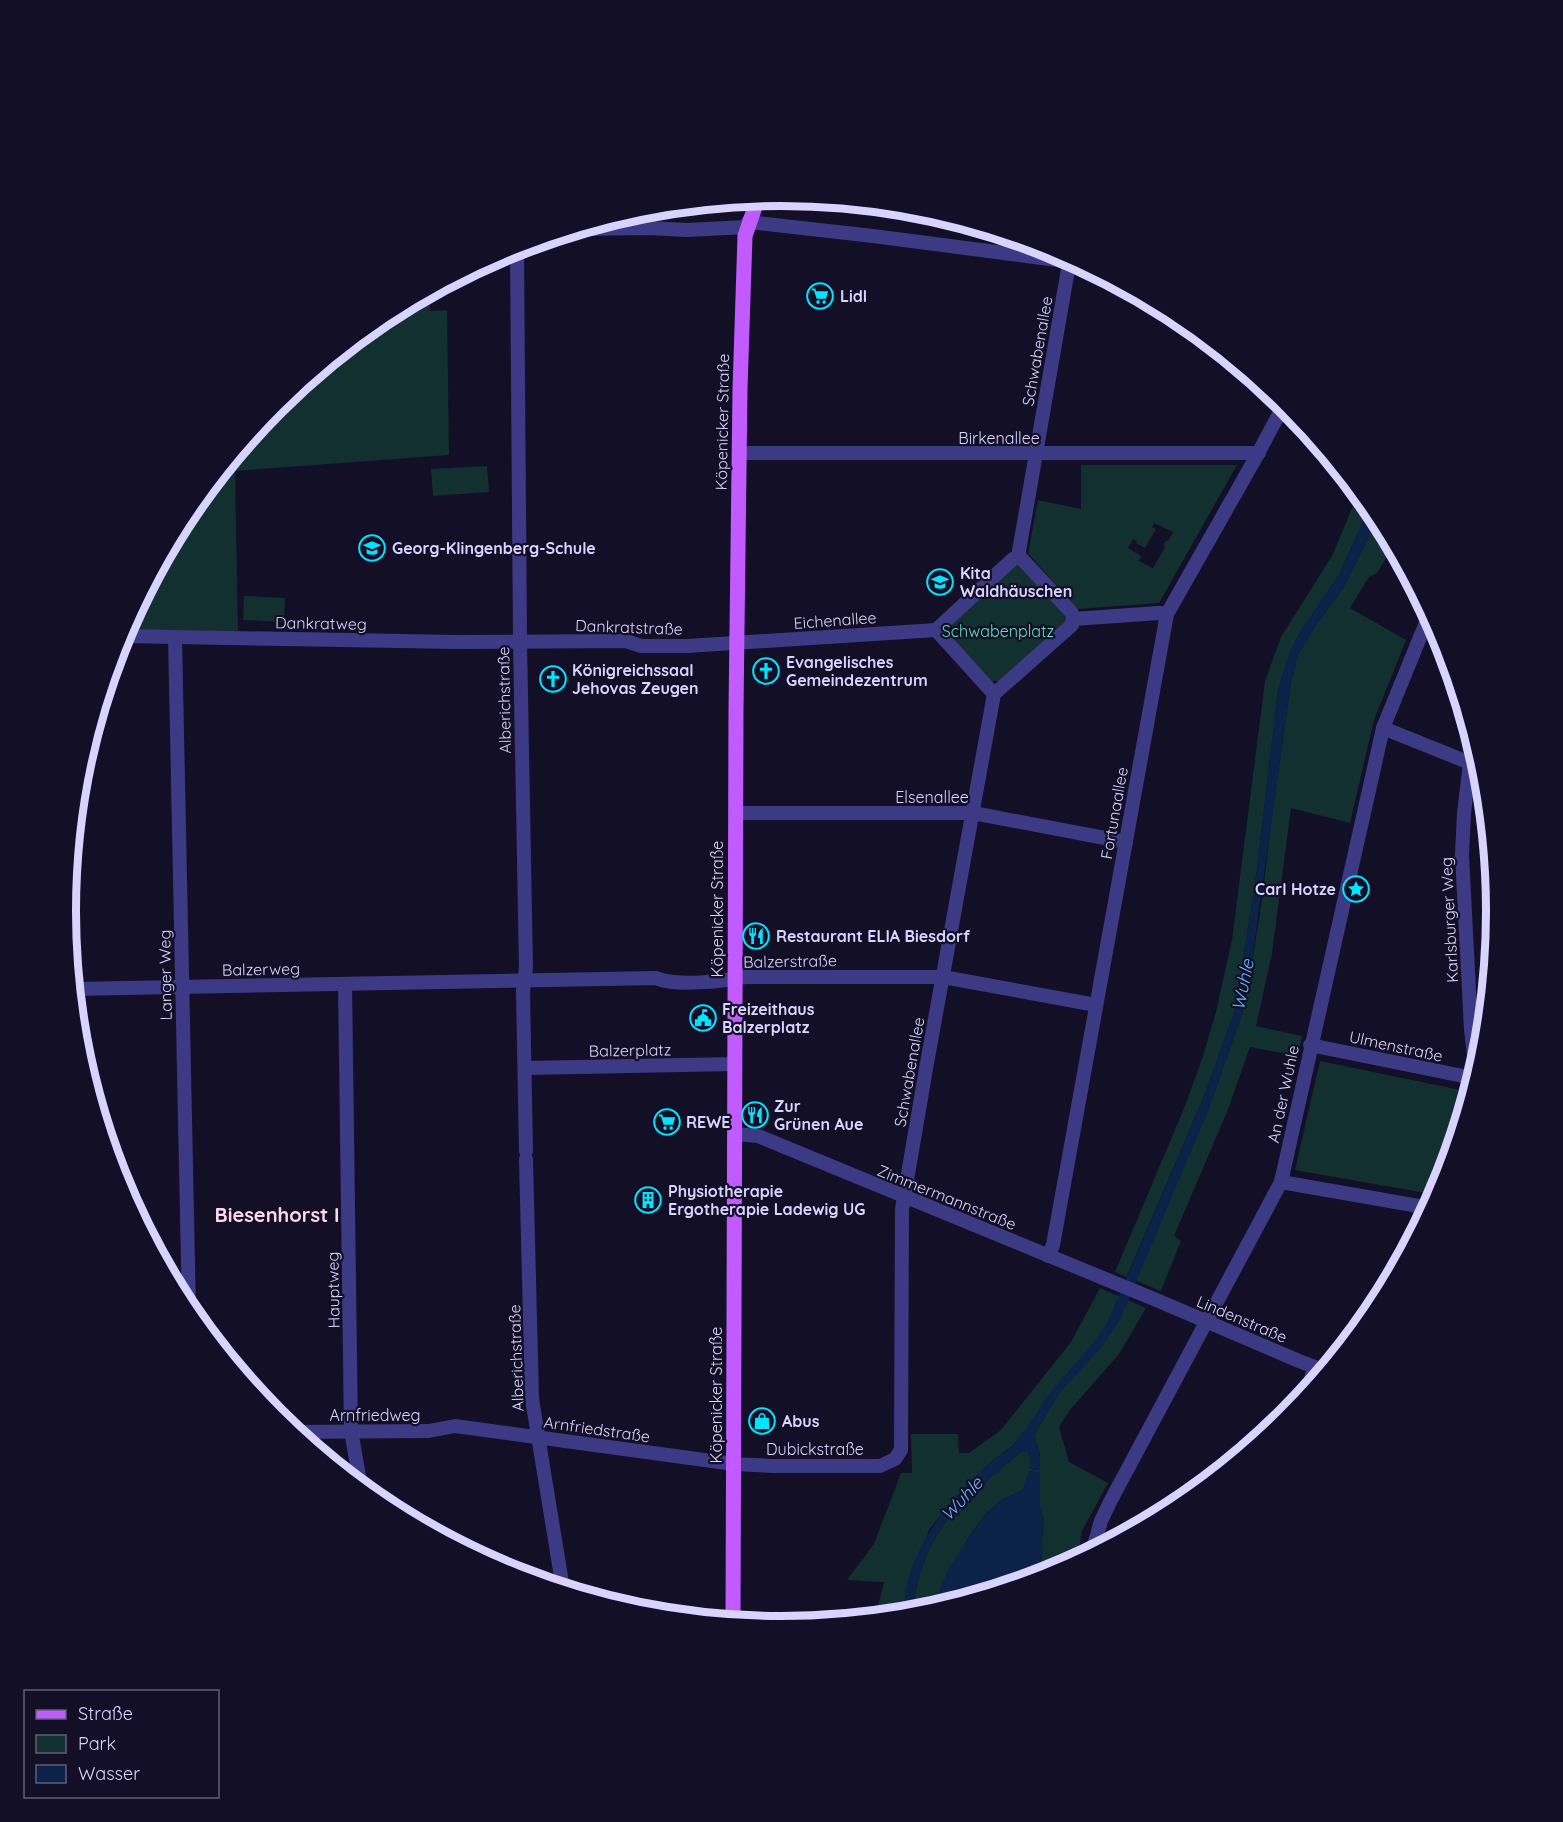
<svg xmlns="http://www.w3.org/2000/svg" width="1563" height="1822" font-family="Quicksand,sans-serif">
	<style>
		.green { fill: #12302f; fill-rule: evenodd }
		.water { fill: #0c2248 }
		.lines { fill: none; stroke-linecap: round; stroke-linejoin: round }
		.minor { stroke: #3d3a85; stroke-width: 14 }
		.major { stroke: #c25bff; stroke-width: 15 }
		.labels { text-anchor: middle; stroke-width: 4.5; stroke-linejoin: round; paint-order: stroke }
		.poi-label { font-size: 16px; font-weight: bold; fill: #d9d4ff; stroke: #130f26; text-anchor: start }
		.street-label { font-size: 16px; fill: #d9d4ff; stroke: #130f26 }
		.park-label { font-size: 16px; fill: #5fe0c0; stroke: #130f26 }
		.water-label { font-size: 18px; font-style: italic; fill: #62b6ff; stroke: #130f26 }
		.quarter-label { font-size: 20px; font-weight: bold; fill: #ffd6f0; stroke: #130f26 }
		.rim { fill: none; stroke: #d9d4ff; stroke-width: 8 }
	</style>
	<rect width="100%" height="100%" fill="#130f26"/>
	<g class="green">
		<polygon points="429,292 430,311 447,310 449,455 235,471 238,631 124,630 187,513 276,405 384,316"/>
		<path d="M 1081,465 L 1237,465 L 1159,603 L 1077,609 L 1028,553 L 1038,500 L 1081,509 ZM 1154,523 L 1173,532 L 1168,541 L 1166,541 L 1163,545 L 1165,547 L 1153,568 L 1139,561 L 1141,556 L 1128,548 L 1133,539 L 1137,541 L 1136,543 L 1145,548 L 1156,529 L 1152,527 Z"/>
		<polygon points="487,466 489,492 433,496 431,469"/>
		<polygon points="1359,492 1370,506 1339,575 1301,631 1290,652 1278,690 1256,877 1235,1010 1205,1094 1127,1276 1135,1280 1209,1108 1242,1014 1249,982 1262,900 1271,823 1291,682 1298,655 1314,628 1344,587 1367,541 1377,514 1393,544 1388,555 1377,573 1369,577 1350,608 1406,640 1374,720 1350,823 1291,808 1272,953 1256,1026 1302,1036 1298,1056 1250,1047 1227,1112 1174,1236 1181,1241 1161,1291 1115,1272 1185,1106 1202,1059 1216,1012 1232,940 1265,681 1281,637 1332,556"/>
		<polygon points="1014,565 1022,565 1064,613 1067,622 1000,681 992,681 988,680 946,633 949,623"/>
		<polygon points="244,596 285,598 284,622 243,620"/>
		<polygon points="1320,1061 1465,1091 1467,1104 1442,1185 1437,1195 1295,1170"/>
		<path d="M 1100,1288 L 1146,1308 L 1119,1354 L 1069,1411 L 1059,1427 L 1069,1462 L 1108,1483 L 1082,1531 L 1077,1560 L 1055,1572 L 1043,1576 L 1041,1546 L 1044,1522 L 1040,1505 L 1040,1473 L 1030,1471 L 1023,1490 L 1001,1500 L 985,1514 L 969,1537 L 941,1587 L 937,1608 L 912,1614 C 916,1576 930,1535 958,1508 C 977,1488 1000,1470 1021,1452 L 1027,1451 L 1031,1457 L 1030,1469 L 1039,1470 L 1040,1454 L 1034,1435 L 1059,1393 L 1102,1346 L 1119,1297 L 1108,1322 L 1098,1339 L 1052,1391 L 1028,1427 L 1012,1446 L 986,1466 L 947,1507 L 929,1530 L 903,1606 L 903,1615 L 875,1617 L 884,1582 L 847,1580 L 874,1544 L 901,1473 L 912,1473 L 911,1434 L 958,1434 L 959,1453 L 969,1453 L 1001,1430 L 1071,1342 Z"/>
	</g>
	<g class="water">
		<path d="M 1370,506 L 1377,514 L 1367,541 L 1344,587 L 1314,628 L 1298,655 L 1291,682 L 1249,982 L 1242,1014 L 1209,1108 L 1120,1320 L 1102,1346 L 1059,1393 L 1034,1435 L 1040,1454 L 1039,1470 L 1030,1469 L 1031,1457 L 1027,1451 L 1021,1452 C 1000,1470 977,1488 958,1508 C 930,1535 916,1576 912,1614 L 903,1615 C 905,1555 943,1506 985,1467 C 994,1459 1005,1453 1013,1445 C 1029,1428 1039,1407 1053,1389 C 1072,1367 1092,1347 1108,1322 L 1205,1094 L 1235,1010 L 1256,877 L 1278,690 L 1290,652 L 1301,631 L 1339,575 Z"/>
		<polygon points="1029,1471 1040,1473 1040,1505 1044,1522 1041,1546 1043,1576 937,1608 941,1587 949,1568 985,1514 1001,1500 1023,1490"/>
	</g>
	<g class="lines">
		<g class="minor">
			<polyline points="748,222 873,236 1080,263"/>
			<polyline points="576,229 649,228 687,230 747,227"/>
			<polyline points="517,247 520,642 526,968 523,991 526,1151"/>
			<polyline points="739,453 1259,453"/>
			<polygon points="1018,557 1022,559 1072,613 1073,619 1072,625 994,694 936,630 1013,559"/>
			<polyline points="1018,557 1070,258"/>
			<polyline points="1073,619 1159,613 1167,614"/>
			<polyline points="121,636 457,642 626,641 641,646 688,646 936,630"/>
			<polyline points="175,637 189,1312"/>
			<polyline points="1383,728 1470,763 1480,761"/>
			<polyline points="1470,763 1464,813 1462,855 1471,1029 1476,1075"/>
			<polyline points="736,813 973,813 1126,842"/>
			<polyline points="345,984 351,1431 361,1487"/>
			<path d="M 74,989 L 656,978 C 676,987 723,981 745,977 L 943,977 L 1096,1005"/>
			<polyline points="1310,1045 1463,1076 1475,1077"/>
			<polyline points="525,1068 735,1064"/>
			<polyline points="735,1134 758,1136 1154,1299 1299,1361 1325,1371"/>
			<polyline points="526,1159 532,1399 563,1589"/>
			<polyline points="1281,1182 1430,1208"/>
			<polyline points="1048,1256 1053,1245 1167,614 1255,459 1285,403"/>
			<polyline points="1312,1387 1311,1379 1314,1367"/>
			<polyline points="294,1432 429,1431 455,1426 734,1464 773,1466 880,1466 895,1459 901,1450 902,1209 927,1063 994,694"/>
			<polyline points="1092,1552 1101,1521 1110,1502 1281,1182 1383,728 1430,613"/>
		</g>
		<polyline class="major" points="733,1622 736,710 740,389 745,236 758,198"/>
	</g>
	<defs>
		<g id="supermarket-ring" transform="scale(1.35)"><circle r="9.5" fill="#130f26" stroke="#00e5ff" stroke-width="1.5"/><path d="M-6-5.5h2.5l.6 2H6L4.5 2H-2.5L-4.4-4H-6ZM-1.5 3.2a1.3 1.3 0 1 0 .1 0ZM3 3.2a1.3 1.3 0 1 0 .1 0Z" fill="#00e5ff"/></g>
		<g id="school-ring" transform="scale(1.35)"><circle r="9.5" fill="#130f26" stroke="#00e5ff" stroke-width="1.5"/><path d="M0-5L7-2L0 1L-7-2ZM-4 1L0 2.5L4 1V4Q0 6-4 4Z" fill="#00e5ff"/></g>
		<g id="church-ring" transform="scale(1.35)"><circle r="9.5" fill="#130f26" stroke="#00e5ff" stroke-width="1.5"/><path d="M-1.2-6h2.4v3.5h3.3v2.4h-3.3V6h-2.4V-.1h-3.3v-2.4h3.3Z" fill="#00e5ff"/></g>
		<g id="sight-ring" transform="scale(1.35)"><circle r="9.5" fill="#130f26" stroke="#00e5ff" stroke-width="1.5"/><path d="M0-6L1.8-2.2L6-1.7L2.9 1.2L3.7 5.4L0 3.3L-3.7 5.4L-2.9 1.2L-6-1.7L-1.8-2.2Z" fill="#00e5ff"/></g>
		<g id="restaurant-ring" transform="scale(1.35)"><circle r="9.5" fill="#130f26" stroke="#00e5ff" stroke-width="1.5"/><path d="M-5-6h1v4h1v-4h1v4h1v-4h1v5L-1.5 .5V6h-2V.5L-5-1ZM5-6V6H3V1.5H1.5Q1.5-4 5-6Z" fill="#00e5ff"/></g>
		<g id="civic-ring" transform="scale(1.35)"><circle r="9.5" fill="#130f26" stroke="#00e5ff" stroke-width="1.5"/><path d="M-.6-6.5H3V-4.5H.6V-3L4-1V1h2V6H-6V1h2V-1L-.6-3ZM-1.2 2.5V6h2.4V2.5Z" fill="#00e5ff"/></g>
		<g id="building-ring" transform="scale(1.35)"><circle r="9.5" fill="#130f26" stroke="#00e5ff" stroke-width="1.5"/><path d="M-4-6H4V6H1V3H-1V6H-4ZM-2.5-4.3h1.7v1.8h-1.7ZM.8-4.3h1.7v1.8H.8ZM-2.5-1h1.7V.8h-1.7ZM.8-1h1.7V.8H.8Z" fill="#00e5ff"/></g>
		<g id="shop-ring" transform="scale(1.35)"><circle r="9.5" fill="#130f26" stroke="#00e5ff" stroke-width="1.5"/><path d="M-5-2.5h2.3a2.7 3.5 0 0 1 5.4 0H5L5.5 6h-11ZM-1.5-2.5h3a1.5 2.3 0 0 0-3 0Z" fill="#00e5ff"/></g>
	</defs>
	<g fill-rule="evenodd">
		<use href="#supermarket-ring" x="820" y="296"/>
		<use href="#school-ring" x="372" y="548"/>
		<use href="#school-ring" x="940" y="582"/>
		<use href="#church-ring" x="766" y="671"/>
		<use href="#church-ring" x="553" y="679"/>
		<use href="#sight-ring" x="1356" y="889"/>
		<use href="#restaurant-ring" x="756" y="936"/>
		<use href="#civic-ring" x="703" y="1018"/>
		<use href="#restaurant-ring" x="755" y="1115"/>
		<use href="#supermarket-ring" x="667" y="1122"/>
		<use href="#building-ring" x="648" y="1200"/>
		<use href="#shop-ring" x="762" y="1421"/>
	</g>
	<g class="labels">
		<g class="poi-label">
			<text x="840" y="302">Lidl</text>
			<text x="392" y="554">Georg-Klingenberg-Schule</text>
			<text x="960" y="579">Kita<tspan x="960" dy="18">Waldhäuschen</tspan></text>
			<text x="786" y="668">Evangelisches<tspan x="786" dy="18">Gemeindezentrum</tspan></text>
			<text x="572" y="676">Königreichssaal<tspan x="572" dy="18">Jehovas Zeugen</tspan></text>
			<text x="1336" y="895" text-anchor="end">Carl Hotze</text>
			<text x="776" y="942">Restaurant ELIA Biesdorf</text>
			<text x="722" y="1015">Freizeithaus<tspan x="722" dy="18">Balzerplatz</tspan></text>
			<text x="774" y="1112">Zur<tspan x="774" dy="18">Grünen Aue</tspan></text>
			<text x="686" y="1128">REWE</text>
			<text x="668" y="1197">Physiotherapie<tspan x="668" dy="18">Ergotherapie Ladewig UG</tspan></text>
			<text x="782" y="1427">Abus</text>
		</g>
		<g class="street-label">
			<text transform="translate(1037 351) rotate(-80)" y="6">Schwabenallee</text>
			<text transform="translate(722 422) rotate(-89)" y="6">Köpenicker Straße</text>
			<text x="999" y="444">Birkenallee</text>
			<text transform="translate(835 620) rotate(-4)" y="6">Eichenallee</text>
			<text transform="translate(321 623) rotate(1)" y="6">Dankratweg</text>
			<text transform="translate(629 627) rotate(2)" y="6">Dankratstraße</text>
			<text transform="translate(504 700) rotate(-91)" y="6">Alberichstraße</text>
			<text x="932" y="803">Elsenallee</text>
			<text transform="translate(1114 813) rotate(-80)" y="6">Fortunaallee</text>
			<text transform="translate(717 909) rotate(-90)" y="6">Köpenicker Straße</text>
			<text transform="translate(1449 920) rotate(-93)" y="6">Karlsburger Weg</text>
			<text transform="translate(790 961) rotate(-1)" y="6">Balzerstraße</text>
			<text transform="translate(261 969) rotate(-1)" y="6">Balzerweg</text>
			<text transform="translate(165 975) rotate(-91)" y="6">Langer Weg</text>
			<text transform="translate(1396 1046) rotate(12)" y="6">Ulmenstraße</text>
			<text transform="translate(630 1050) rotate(-1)" y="6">Balzerplatz</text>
			<text transform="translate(909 1072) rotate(-80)" y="6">Schwabenallee</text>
			<text transform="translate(1283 1094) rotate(-78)" y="6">An der Wuhle</text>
			<text transform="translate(947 1197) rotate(22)" y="6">Zimmermannstraße</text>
			<text transform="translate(333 1290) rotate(-91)" y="6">Hauptweg</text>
			<text transform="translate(1242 1319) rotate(23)" y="6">Lindenstraße</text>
			<text transform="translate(516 1358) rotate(-92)" y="6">Alberichstraße</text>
			<text transform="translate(716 1395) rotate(-90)" y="6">Köpenicker Straße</text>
			<text x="375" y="1421">Arnfriedweg</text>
			<text transform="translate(597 1429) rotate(8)" y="6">Arnfriedstraße</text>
			<text x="815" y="1455">Dubickstraße</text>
		</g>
		<g class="park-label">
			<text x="998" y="637">Schwabenplatz</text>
		</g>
		<g class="water-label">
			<text transform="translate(1243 985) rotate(-79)" y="6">Wuhle</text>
			<text transform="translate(962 1499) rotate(-47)" y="6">Wuhle</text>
		</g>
		<g class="quarter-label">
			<text x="277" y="1222">Biesenhorst I</text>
		</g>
	</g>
	<path d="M0 0H1563V1822H0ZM76 911a705 705 0 1 1 1410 0a705 705 0 1 1-1410 0Z" fill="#130f26" fill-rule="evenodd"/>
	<path class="rim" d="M76 911a705 705 0 1 1 1410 0a705 705 0 1 1-1410 0Z"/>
	<rect x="24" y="1690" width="195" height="108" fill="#130f26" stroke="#625e7d" stroke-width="1.5"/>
	<rect x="36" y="1710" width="30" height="9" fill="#c25bff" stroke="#625e7d" stroke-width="1.5"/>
	<text x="78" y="1720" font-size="18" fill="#d9d4ff">Straße</text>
	<rect x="36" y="1735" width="30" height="18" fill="#12302f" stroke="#625e7d" stroke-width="1.5"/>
	<text x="78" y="1750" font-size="18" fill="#d9d4ff">Park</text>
	<rect x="36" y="1765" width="30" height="18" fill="#0c2248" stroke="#625e7d" stroke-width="1.5"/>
	<text x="78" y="1780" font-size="18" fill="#d9d4ff">Wasser</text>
</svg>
